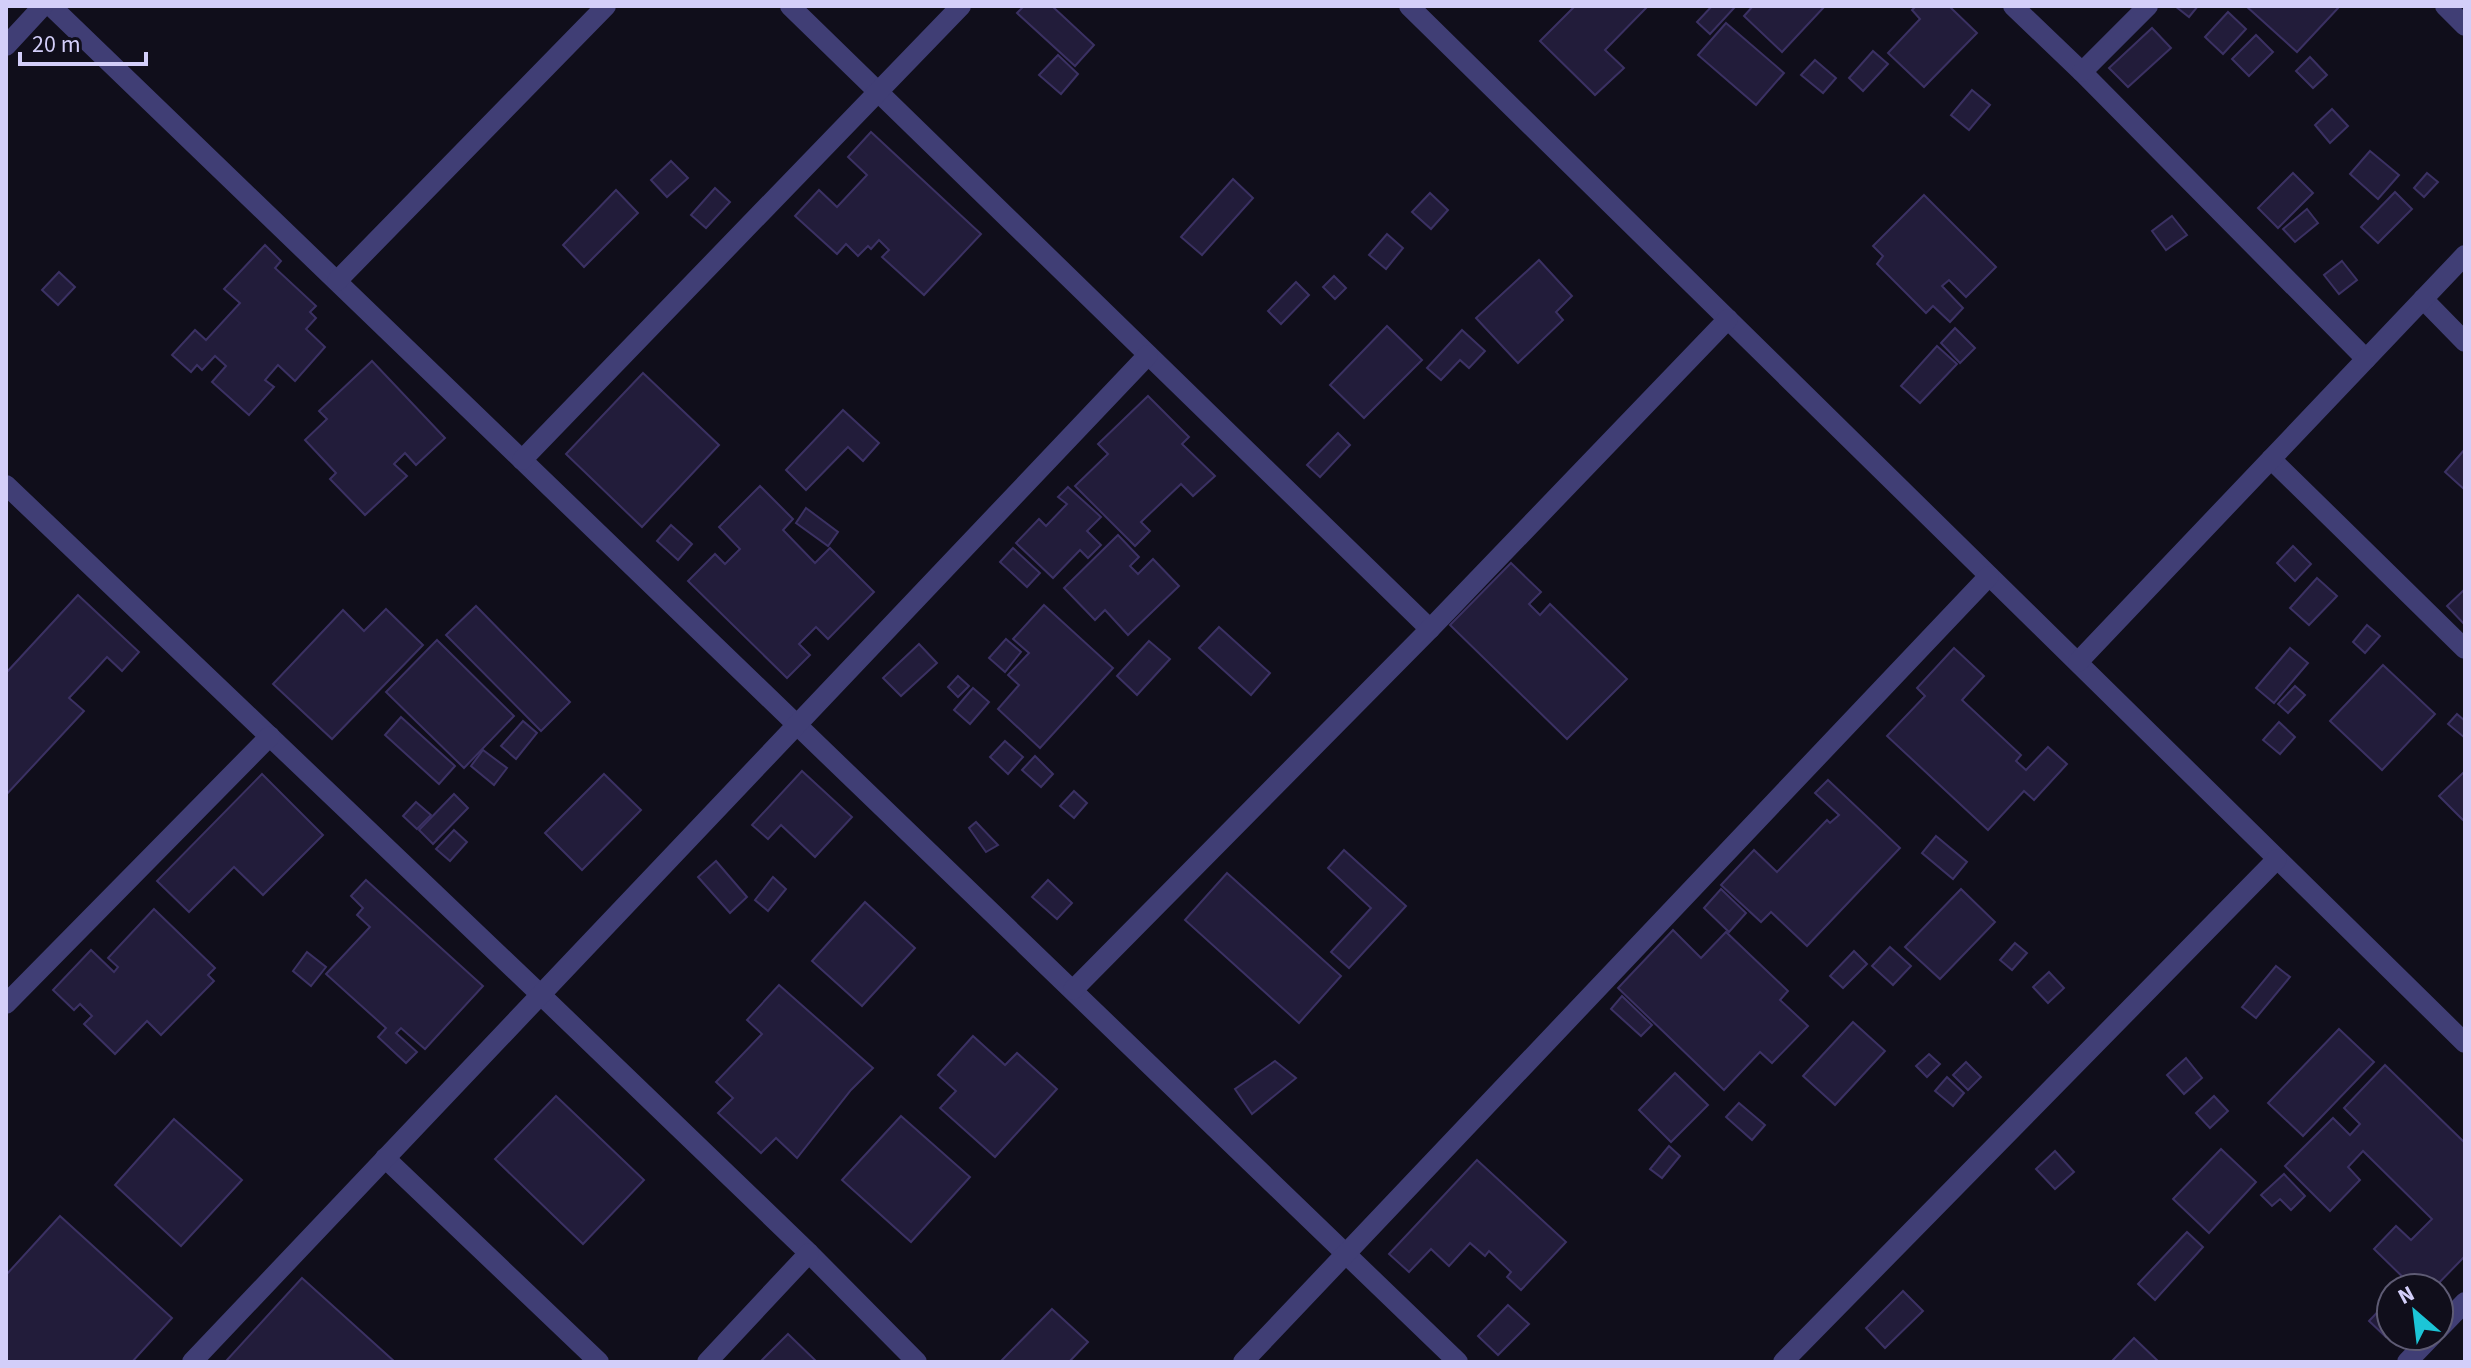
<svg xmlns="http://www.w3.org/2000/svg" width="2471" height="1368" font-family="'Source Sans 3',sans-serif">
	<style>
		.building { fill: #221c3a; stroke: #3b3163; stroke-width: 2 }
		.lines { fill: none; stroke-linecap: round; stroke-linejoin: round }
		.minor { stroke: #403e75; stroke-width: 20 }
	</style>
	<rect width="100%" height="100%" fill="#100e1b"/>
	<g class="building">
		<polygon points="1024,6 1052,6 1094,45 1075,66 1017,13"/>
		<polygon points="1575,6 1648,6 1605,50 1624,68 1595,95 1540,41"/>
		<polygon points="1712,6 1735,7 1710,34 1697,22"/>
		<polygon points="1753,6 1825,6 1782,52 1744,16"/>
		<polygon points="1916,6 1949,6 1977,33 1924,87 1888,53 1920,19 1912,10"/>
		<polygon points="2175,6 2198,6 2189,17"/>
		<polygon points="2246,6 2340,6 2297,52"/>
		<polygon points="2228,12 2246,29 2223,54 2205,37"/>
		<polygon points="1726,23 1784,73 1756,105 1698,55"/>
		<polygon points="2152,28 2171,48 2128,87 2109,68"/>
		<polygon points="2256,35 2273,52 2249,76 2232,59"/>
		<polygon points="1873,51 1888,64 1863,91 1849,78"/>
		<polygon points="1058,55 1078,74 1061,94 1039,75"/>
		<polygon points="2310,57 2327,75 2313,88 2296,71"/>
		<polygon points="1815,60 1836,78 1823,93 1801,75"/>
		<polygon points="1972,90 1990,105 1969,130 1951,115"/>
		<polygon points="2332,109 2348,126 2330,143 2315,125"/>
		<polygon points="871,132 981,234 924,295 882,257 889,250 879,240 871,249 868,246 858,256 846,244 837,254 795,216 819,190 837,207 867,175 848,157"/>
		<polygon points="2370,151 2399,175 2378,199 2350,174"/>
		<polygon points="671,161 688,178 667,197 651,180"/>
		<polygon points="2293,173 2313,193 2278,228 2258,208"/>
		<polygon points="2427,173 2438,182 2424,197 2414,188"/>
		<polygon points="1233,179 1253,198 1202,255 1181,237"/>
		<polygon points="715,188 730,202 706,228 691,215"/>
		<polygon points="616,190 638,213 584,267 563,245"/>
		<polygon points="2395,192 2412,209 2378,243 2361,227"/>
		<polygon points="1430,193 1448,210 1431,229 1412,212"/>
		<polygon points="1924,195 1996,267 1966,297 1949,280 1942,286 1963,308 1950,322 1933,306 1926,313 1877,264 1883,256 1873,246"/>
		<polygon points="2307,209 2318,223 2295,242 2283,229"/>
		<polygon points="2172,216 2187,235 2166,250 2152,231"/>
		<polygon points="1387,234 1403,248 1386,269 1369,255"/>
		<polygon points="265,245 281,261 275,268 316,306 310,312 316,318 306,329 325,347 295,381 278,365 265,380 274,387 249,415 212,382 226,366 215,356 202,370 197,365 191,372 172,355 195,330 206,340 240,303 224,289"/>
		<polygon points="1539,260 1572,296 1556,312 1563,320 1518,363 1476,318"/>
		<polygon points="2342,261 2357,280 2339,294 2324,275"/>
		<polygon points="59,272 75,287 58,305 42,290"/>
		<polygon points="1334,276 1346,288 1335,299 1323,287"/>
		<polygon points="1296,282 1309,295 1281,324 1268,311"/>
		<polygon points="1387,326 1422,360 1364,418 1330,385"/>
		<polygon points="1955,328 1975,348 1960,363 1941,343"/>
		<polygon points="1462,330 1485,351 1469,368 1460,360 1441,380 1427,368"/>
		<polygon points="1937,346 1957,364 1920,403 1901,386"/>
		<polygon points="372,361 445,438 416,465 405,453 394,464 407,476 365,515 330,479 336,473 305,440 327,419 319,411"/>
		<polygon points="643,373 719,445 642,527 566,454"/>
		<polygon points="1148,396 1189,437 1182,444 1215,476 1193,496 1181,484 1141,522 1150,531 1135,546 1075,486 1108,454 1098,444"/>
		<polygon points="843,410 879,443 863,461 848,447 806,490 786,470"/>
		<polygon points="1338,433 1350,445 1320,477 1307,465"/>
		<polygon points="2465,449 2465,490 2445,472"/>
		<polygon points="760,486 793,519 783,530 815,563 830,548 874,592 828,639 816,627 799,644 810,655 787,678 688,581 715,554 725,564 740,549 719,527"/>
		<polygon points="1068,487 1101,517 1087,531 1101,545 1088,558 1080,550 1053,578 1016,543 1039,519 1046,526 1067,504 1058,497"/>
		<polygon points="806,508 838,532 828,546 796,523"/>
		<polygon points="671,525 692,544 678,560 657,541"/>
		<polygon points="1118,535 1139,557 1130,566 1138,574 1153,559 1179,586 1128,635 1105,610 1095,620 1064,588"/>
		<polygon points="2293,546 2311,564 2295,581 2277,563"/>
		<polygon points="1013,548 1040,573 1027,587 1000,562"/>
		<polygon points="1511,563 1541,592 1529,604 1540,615 1550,604 1627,679 1567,739 1450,625"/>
		<polygon points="2317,578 2337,596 2309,625 2290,608"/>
		<polygon points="2464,590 2465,591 2465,625 2447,606"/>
		<polygon points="78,595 139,652 122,671 107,657 86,680 69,698 84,711 6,795 6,673"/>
		<polygon points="1044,605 1113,668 1040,748 998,709 1019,685 1008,675 1029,653 1013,639"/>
		<polygon points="476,606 570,702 541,731 446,635"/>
		<polygon points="386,609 423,645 332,739 273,684 343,610 364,631"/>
		<polygon points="2367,625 2380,636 2365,653 2353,642"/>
		<polygon points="1219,627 1270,673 1251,695 1199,648"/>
		<polygon points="1006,639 1021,652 1005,672 989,658"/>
		<polygon points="437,640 514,716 464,768 386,692"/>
		<polygon points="1149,641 1170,659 1137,695 1117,676"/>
		<polygon points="919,644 937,663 901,696 883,678"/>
		<polygon points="1954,648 1984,676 1962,700 2021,755 2016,761 2026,770 2048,747 2067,764 2034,800 2024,791 1988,830 1887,736 1925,696 1917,688"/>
		<polygon points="2290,648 2308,663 2274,703 2256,688"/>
		<polygon points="2383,665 2435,714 2382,770 2330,721"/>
		<polygon points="958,676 969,686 958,697 948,687"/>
		<polygon points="2295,686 2305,695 2288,713 2278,704"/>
		<polygon points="973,688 989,702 970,724 954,710"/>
		<polygon points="2457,714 2465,721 2465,738 2448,724"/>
		<polygon points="401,717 455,766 439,784 385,735"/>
		<polygon points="523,721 537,733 516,759 501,746"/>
		<polygon points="2279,722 2295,737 2280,754 2263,740"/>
		<polygon points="1005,741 1023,757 1008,774 990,757"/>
		<polygon points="483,750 507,768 494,785 471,766"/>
		<polygon points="1035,756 1053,774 1041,787 1022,770"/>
		<polygon points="802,771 852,817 815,857 781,825 768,839 752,825"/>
		<polygon points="2465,771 2465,822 2439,796"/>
		<polygon points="262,774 323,835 263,895 234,867 189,912 157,881"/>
		<polygon points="604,774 641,810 582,870 545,833"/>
		<polygon points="1828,780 1900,848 1807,946 1771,912 1761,922 1721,885 1754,850 1777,872 1827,820 1830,823 1839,815 1815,793"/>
		<polygon points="1074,791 1087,803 1074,818 1060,806"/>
		<polygon points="454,794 468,808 433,844 419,830"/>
		<polygon points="416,802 431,815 417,829 403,816"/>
		<polygon points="976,822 998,845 986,852 969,828"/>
		<polygon points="454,830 467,842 450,861 436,849"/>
		<polygon points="1936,836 1967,862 1953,879 1922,853"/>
		<polygon points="1344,850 1406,906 1349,968 1331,952 1371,908 1328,868"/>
		<polygon points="716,861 747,897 730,913 698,877"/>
		<polygon points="1227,873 1341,976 1299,1023 1185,920"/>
		<polygon points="773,877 786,889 768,911 755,900"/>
		<polygon points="366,880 483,986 425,1049 401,1028 396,1033 417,1052 406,1063 378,1037 386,1028 326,974 370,927 357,915 363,908 351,896"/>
		<polygon points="1048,880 1072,903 1057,919 1032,897"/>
		<polygon points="1721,889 1746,913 1729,932 1704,908"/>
		<polygon points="1961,889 1995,922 1940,979 1905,947"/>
		<polygon points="865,902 915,948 862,1006 812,961"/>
		<polygon points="154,909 215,968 208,975 214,981 161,1035 147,1021 115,1054 84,1024 92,1016 80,1004 74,1010 53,990 91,950 114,972 118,967 108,958"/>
		<polygon points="1673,930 1701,958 1726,932 1788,991 1780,1000 1808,1026 1772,1063 1760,1052 1724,1090 1618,988"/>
		<polygon points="2015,943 2027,953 2012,970 2000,960"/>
		<polygon points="1890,947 1911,966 1893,985 1872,966"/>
		<polygon points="1854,951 1867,964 1843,988 1830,976"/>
		<polygon points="307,952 326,967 311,986 293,971"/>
		<polygon points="2276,966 2290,977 2256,1018 2242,1007"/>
		<polygon points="2049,972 2064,988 2048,1003 2033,987"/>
		<polygon points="779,985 873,1068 851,1090 797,1158 776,1138 761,1153 718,1113 733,1098 716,1082 762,1034 747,1020"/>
		<polygon points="1622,996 1652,1025 1641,1036 1611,1009"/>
		<polygon points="1853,1022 1885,1051 1835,1105 1803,1076"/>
		<polygon points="2339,1029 2374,1062 2303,1136 2268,1103"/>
		<polygon points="973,1036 1005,1065 1017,1053 1057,1089 995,1157 940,1108 956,1091 938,1075"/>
		<polygon points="1929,1054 1940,1064 1927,1077 1916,1066"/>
		<polygon points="2186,1058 2202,1078 2184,1094 2167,1075"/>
		<polygon points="1275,1061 1296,1078 1252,1114 1235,1089"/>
		<polygon points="1966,1062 1981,1077 1968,1090 1953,1075"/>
		<polygon points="2385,1065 2465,1143 2465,1256 2434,1288 2414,1288 2374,1249 2396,1226 2411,1240 2432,1219 2363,1151 2348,1167 2360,1180 2330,1211 2285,1166 2333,1118 2350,1135 2360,1124 2344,1108"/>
		<polygon points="1675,1073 1708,1105 1671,1142 1639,1110"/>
		<polygon points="1947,1077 1964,1093 1953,1106 1935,1091"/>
		<polygon points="556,1096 644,1180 583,1244 495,1159"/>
		<polygon points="2214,1096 2228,1111 2210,1128 2196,1113"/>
		<polygon points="1739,1103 1765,1125 1752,1140 1726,1117"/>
		<polygon points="901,1116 970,1177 911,1242 842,1180"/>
		<polygon points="174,1119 242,1180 181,1246 115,1185"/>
		<polygon points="1669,1146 1680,1156 1662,1178 1650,1169"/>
		<polygon points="2221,1149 2256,1182 2209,1233 2173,1199"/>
		<polygon points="2055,1151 2074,1172 2055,1189 2036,1169"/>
		<polygon points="1477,1160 1566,1242 1521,1290 1507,1277 1511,1272 1489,1251 1485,1256 1470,1243 1449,1266 1431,1249 1409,1272 1389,1254"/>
		<polygon points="2284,1174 2305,1196 2291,1210 2280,1199 2272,1206 2261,1195"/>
		<polygon points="60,1216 172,1318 132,1362 6,1361 6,1275"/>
		<polygon points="2187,1232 2203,1247 2155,1300 2138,1284"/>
		<polygon points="302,1278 395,1362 229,1362 227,1360"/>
		<polygon points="1903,1291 1923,1311 1885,1348 1866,1328"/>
		<polygon points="2388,1301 2391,1305 2391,1332 2386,1337 2369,1321"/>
		<polygon points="1508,1305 1529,1324 1498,1355 1478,1336"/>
		<polygon points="1052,1309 1088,1342 1069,1362 1001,1361"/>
		<polygon points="788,1334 817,1362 760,1362"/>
		<polygon points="2134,1338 2159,1362 2111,1362"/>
	</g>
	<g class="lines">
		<g class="minor">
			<polyline points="51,6 1458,1362"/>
			<polyline points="790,6 1430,629"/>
			<polyline points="1409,6 2465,1043"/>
			<polyline points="2013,6 2082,72 2366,359"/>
			<polyline points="2445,6 2465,26"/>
			<polyline points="6,46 43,6"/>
			<polyline points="2082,72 2148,6"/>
			<polyline points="337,281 606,6"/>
			<polyline points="2423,299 2465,342"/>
			<polyline points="2271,459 2465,649"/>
			<polyline points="522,460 961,6"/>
			<polyline points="6,485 541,995 809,1253 917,1362"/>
			<polyline points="2078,662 2465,255"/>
			<polyline points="1073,990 1430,629 1728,319"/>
			<polyline points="6,1004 270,736"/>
			<polyline points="385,1158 599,1362"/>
			<polyline points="2439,1329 2465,1302"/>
			<polyline points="192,1362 1148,355"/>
			<polyline points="707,1362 809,1253"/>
			<polyline points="1243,1362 1989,576"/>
			<polyline points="1783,1362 2277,859"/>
			<polyline points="2407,1362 2432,1336"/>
		</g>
	</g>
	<rect width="2471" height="1368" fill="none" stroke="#d3cef9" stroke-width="16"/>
	<g transform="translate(2415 1312) rotate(332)"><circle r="38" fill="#100e1b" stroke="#5e5b74" stroke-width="2"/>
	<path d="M0-6L14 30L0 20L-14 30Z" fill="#1cc5d7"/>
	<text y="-12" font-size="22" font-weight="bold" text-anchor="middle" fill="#d3cef9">N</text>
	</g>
	<path d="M20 52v12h126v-12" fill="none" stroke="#d3cef9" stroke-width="4"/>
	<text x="32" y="52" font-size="24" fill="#d3cef9" stroke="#100e1b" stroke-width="6" paint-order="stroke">20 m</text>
</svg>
